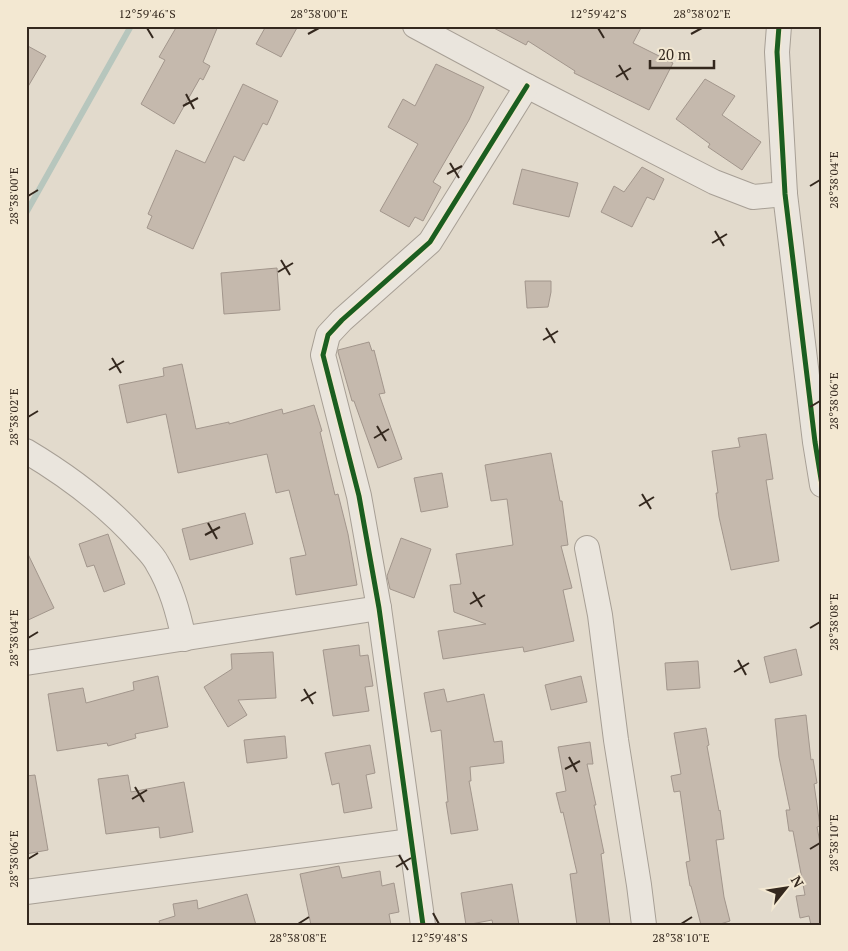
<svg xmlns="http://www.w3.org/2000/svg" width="848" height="951" font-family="'PT Serif',serif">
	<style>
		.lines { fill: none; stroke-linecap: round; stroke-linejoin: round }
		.stream { stroke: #b7c6bd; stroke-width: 6 }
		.building { fill: #c5b9ad; stroke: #a2968c }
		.minor-casing { stroke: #a79f95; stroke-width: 26 }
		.minor { stroke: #eae5dd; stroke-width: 24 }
		.cycleway-casing { stroke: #f3e8d2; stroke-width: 8 }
		.cycleway { stroke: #1b5e20; stroke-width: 5 }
		.ticks { fill: none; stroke: #34281e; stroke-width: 2 }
		.neatline { fill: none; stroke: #34281e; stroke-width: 2 }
		.ticks-label { font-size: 12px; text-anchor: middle; fill: #34281e }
	</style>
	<rect width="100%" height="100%" fill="#e2dacc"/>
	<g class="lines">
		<polyline class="stream" points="26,213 131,26"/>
	</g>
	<g class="building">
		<polygon points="177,26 218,26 203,62 210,66 203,80 200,78 174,124 141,104 165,60 159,57"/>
		<polygon points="266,26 298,26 281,57 256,44"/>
		<polygon points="490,26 642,26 633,43 673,63 649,110 574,73 575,71 528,41 526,45"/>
		<polygon points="26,45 46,56 26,90"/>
		<polygon points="436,64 484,87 469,120 433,182 441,187 423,221 415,217 409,227 380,211 418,144 388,127 403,99 415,106"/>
		<polygon points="705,79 735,96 722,115 761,142 742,170 708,147 710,144 676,119"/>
		<polygon points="243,84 278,101 267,125 263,123 244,161 234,156 193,249 147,228 152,216 148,214 176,150 205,163"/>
		<polygon points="642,167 664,179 654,200 647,197 632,227 601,212 614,186 624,192"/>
		<polygon points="522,169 578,183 569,217 513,204"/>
		<polygon points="277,268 280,310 224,314 221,273"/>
		<polygon points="525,281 551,281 551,292 548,307 527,308"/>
		<polygon points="369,342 372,351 374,350 385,393 379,394 402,459 378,468 354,401 352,401 338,352 338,350"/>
		<polygon points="182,364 196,429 229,422 229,424 282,409 283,414 314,405 322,431 320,432 335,495 338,494 348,534 357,585 296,595 290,558 306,555 289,490 276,493 267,454 178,473 166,414 127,423 119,385 164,376 163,368"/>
		<polygon points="766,434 773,479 766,480 779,561 731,570 719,517 716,493 718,493 712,451 740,447 738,438"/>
		<polygon points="551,453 560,501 562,501 568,545 561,546 572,588 563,590 574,641 524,652 523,647 443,659 438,631 486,624 454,612 450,585 461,584 456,554 513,545 507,499 491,501 485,465"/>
		<polygon points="442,473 448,507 421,512 414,478"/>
		<polygon points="245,513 253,544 190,560 182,529"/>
		<polygon points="108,534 125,584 104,592 94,565 87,567 79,544"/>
		<polygon points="401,538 431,549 414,598 390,589 387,576"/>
		<polygon points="26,550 54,608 26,621"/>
		<polygon points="359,645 360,656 368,655 373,686 365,687 369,711 333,716 323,650"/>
		<polygon points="796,649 802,675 770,683 764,657"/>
		<polygon points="273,652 276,698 238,700 247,715 228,727 204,687 232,669 231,654"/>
		<polygon points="698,661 700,688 667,690 665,663"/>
		<polygon points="158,676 168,727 135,734 136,738 108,746 107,743 57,751 48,694 83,688 86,703 134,690 133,682"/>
		<polygon points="581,676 587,702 551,710 545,685"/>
		<polygon points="444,689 447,702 484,694 494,742 502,741 504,763 470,767 471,781 469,781 478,830 451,834 446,802 448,802 441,730 431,732 424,693"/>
		<polygon points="806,715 811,760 813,759 817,783 814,784 820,826 817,827 822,853 822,925 811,925 809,916 800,918 796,896 805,895 793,831 789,831 786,810 790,810 779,757 775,719"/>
		<polygon points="706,728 709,745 707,746 719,811 720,810 724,839 716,840 724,897 730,921 717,925 701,925 691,886 690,886 686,862 690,861 680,791 674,792 671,776 681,774 674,733"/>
		<polygon points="285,736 287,758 247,763 244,740"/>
		<polygon points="590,742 593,764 587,764 596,805 594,805 604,853 601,854 610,925 577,925 570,874 577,873 563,812 561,813 556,793 566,791 558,747"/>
		<polygon points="370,745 375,773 366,775 372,808 344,813 339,783 332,785 325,753"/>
		<polygon points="35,775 48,850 26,854 26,776"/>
		<polygon points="128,775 131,792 184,782 193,832 160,838 159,827 106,834 98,779"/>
		<polygon points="339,866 342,878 380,871 382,886 394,883 399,912 389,914 391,925 311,925 300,874"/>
		<polygon points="512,884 519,925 493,925 492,920 466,925 461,893"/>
		<polygon points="247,894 256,925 160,925 159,921 175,916 173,904 197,900 198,909"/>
	</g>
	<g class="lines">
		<g class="minor-casing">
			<g id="minor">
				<polyline points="415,26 527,86 714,182 753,197 785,194"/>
				<polyline points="779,26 777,52 785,194 815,442 822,485"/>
				<path d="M 26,451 C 68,476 108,506 140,542 C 146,549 153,555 157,563 C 171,586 178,612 184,639"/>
				<polyline points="587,548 600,615 616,740 639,885 644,925"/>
				<polyline points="26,663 379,608"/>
				<polyline points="26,892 411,841"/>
				<polyline points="423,925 379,608 359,496 323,355 328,335 342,320 430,242 527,86"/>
			</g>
		</g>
		<use href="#minor" class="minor"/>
		<g class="cycleway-casing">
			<g id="cycleway">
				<polyline points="779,26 777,52 785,194 815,442 822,485"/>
				<polyline points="423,925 379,608 359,496 323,355 328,335 342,320 430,242 527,86"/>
			</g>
		</g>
		<use href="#cycleway" class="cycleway"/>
	</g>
	<path class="ticks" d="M 147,28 L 153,38M 598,28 L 604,38M 308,34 L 319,28M 691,34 L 702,28M 619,65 L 628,80M 616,77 L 631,68M 186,94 L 194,109M 183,106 L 198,98M 450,163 L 459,178M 447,174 L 462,166M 810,186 L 820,180M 28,196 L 38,190M 715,231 L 724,246M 712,243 L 727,234M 281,260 L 290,275M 278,272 L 293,263M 546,328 L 555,343M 543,340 L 558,331M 112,358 L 121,373M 109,370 L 124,361M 810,407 L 820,401M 28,417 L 38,411M 377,426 L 386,441M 374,438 L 389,429M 642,494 L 651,509M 639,506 L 654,497M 208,523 L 217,539M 205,535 L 220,527M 473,592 L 482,607M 470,604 L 485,595M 810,628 L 820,622M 28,638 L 38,632M 738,660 L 746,675M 734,672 L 749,663M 304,689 L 313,704M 301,701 L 316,692M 569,757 L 577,772M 565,769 L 580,761M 135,787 L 144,802M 132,799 L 147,790M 810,849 L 820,843M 399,855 L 408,870M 28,859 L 38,853M 396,867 L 411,858M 433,913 L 439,924M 298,924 L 309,917M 681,924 L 692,917"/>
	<rect width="848" height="951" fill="none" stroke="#f3e8d2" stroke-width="55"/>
	<g transform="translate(786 888) rotate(60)" stroke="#f3e8d2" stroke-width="4" paint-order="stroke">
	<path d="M0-4L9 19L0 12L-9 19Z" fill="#34281e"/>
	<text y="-8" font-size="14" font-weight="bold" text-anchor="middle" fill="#34281e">N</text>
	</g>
	<path d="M650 60v8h64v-8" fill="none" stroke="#34281e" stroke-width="2.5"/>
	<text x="658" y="60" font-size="15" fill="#34281e" stroke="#f3e8d2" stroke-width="4" paint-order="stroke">20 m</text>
	<rect x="28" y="28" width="792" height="896" class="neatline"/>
	<g class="ticks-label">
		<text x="147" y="18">12°59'46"S</text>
		<text x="319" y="18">28°38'00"E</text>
		<text x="598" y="18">12°59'42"S</text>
		<text x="702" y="18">28°38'02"E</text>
		<text transform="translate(834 180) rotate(-90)" y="4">28°38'04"E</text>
		<text transform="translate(14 196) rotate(-90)" y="4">28°38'00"E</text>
		<text transform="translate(834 401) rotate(-90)" y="4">28°38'06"E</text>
		<text transform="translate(14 417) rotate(-90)" y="4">28°38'02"E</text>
		<text transform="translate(834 622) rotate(-90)" y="4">28°38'08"E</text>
		<text transform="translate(14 638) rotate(-90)" y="4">28°38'04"E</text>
		<text transform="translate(834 843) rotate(-90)" y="4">28°38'10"E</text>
		<text transform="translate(14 859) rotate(-90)" y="4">28°38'06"E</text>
		<text x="298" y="942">28°38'08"E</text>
		<text x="439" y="942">12°59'48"S</text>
		<text x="681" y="942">28°38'10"E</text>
	</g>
</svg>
